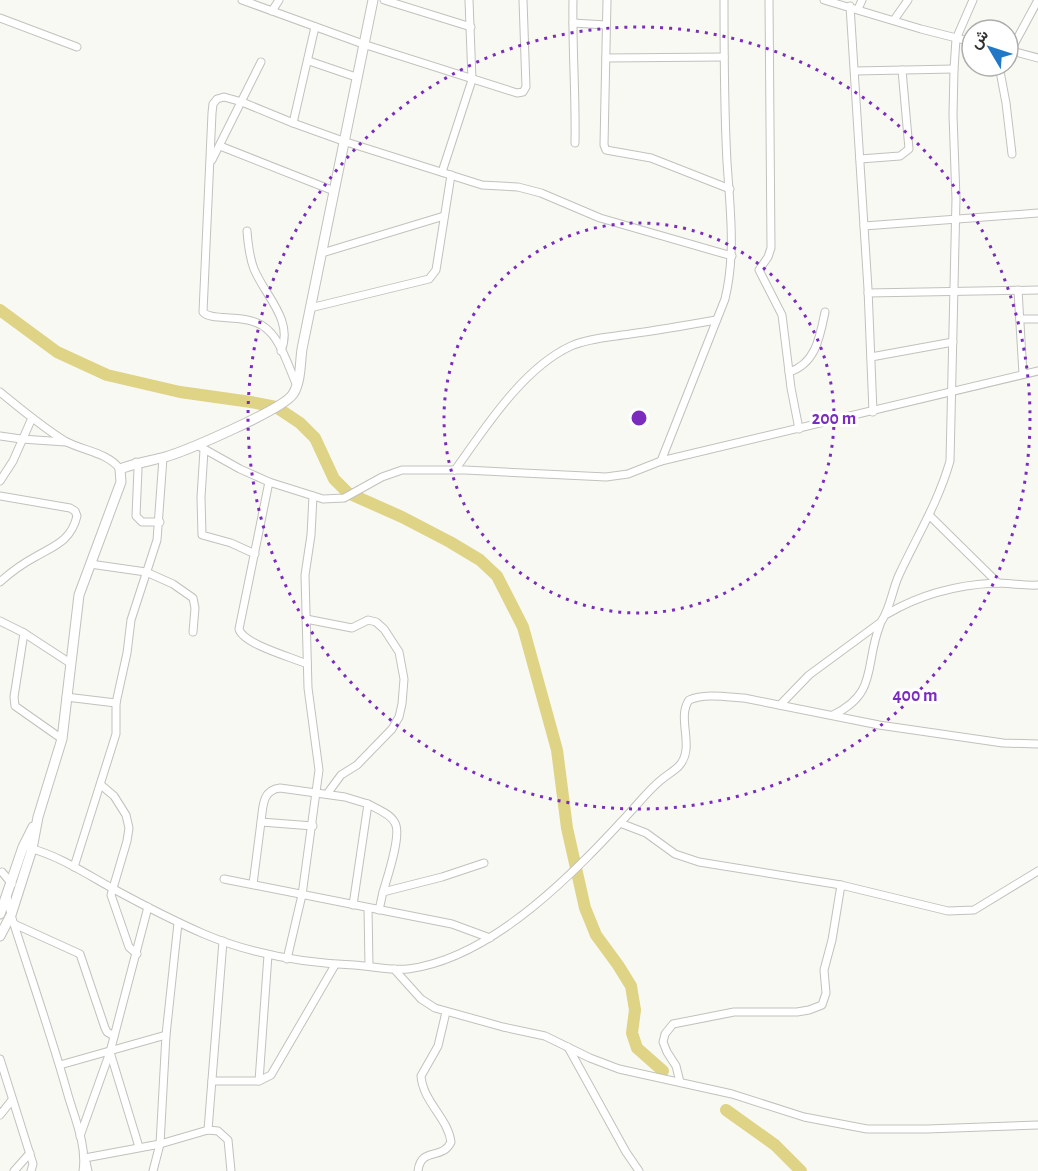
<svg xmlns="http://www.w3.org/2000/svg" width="1038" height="1171" font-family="'Alegreya Sans',Vazirmatn,sans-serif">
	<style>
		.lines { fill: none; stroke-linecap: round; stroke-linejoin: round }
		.river { stroke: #dfd385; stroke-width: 12 }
		.minor-casing { stroke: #c1c1bd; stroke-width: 9 }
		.major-casing { stroke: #c1c1bd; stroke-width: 11 }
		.minor { stroke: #fff; stroke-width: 7 }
		.major { stroke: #fff; stroke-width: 9 }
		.ring { fill: none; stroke: #7b2cbf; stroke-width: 3; stroke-dasharray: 3 6 }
		.centre { fill: #7b2cbf; stroke: #fff; stroke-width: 3 }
		.ring-label { font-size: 18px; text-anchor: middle; font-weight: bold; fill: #7b2cbf; stroke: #fff; stroke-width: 6; stroke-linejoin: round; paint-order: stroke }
	</style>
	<rect width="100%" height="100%" fill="#f9f9f4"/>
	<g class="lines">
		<g class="river">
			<polyline points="0,310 57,352 107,375 180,392 251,402 276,407 300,423 315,438 334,479 348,493 402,517 450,542 480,560 497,576 523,627 557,750 567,828 585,908 596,935 618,965 631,986 635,1010 632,1033 637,1048 663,1071"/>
			<polyline points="726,1110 775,1145 801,1171"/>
		</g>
		<g class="minor-casing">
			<g id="minor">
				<polyline points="242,0 363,44 517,93 523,92 526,87 523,0"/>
				<polyline points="384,0 471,27"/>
				<path d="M 573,0 C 572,48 576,95 575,143"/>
				<polyline points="607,0 604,145 606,150 651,158 730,189"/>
				<polyline points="769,0 771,248 768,257 759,270 782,315 791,388 799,429"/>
				<polyline points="824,0 921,29 972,42"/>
				<polyline points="850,6 868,289 873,412"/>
				<polyline points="858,9 862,0"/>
				<polyline points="272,11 279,0"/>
				<polyline points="0,18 77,47"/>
				<polyline points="894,20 908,0"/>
				<polyline points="573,23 606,25"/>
				<polyline points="1008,50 1038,58"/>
				<polyline points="1011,50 1038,0"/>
				<polyline points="606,58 724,57"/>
				<polyline points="309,61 356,77"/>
				<polyline points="999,66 1006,103 1012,154"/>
				<polyline points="855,71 954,69"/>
				<polyline points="293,123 315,27"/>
				<polyline points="220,146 334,191"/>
				<polyline points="860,159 900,156 909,149 902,70"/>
				<polyline points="212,160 261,62"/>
				<polyline points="442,172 472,80 469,0"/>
				<polyline points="864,226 1038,213"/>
				<path d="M 247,231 C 248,244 249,256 254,269 C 265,296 294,320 281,351"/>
				<polyline points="322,253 444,216"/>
				<polyline points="1018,290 1023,374"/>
				<polyline points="868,293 1038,290"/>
				<polyline points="310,308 429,279 436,270 451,175"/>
				<polyline points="1020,319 1038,319"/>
				<polyline points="871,357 953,342"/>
				<path d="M 789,372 C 816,364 820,336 825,312"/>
				<path d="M 297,386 C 290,370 281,342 269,331 C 250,311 212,323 203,312 L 212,113 L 213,104 L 217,99 L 224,97 L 242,102 L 293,123 L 343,141 L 482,185 L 518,187 L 541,193 L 600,218 L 732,256"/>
				<path d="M 0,392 C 21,409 42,427 65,441 C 83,451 107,452 120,469"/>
				<polyline points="0,436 21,439 66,442"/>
				<polyline points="197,445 240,469 269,482 323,499 344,498 382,477 402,470 465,470 606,477 628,474 661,461 1038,371"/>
				<polyline points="204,450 201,497 202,535 231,543 255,554"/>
				<path d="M 661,461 L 725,299 C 736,254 730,208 727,162 C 724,108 724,54 724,0"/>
				<polyline points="136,462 138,469 136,516 142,522 160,522"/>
				<path d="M 455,470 C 485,428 523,368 571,346 C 589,338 611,337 630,334 C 659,330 688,325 716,320"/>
				<polyline points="0,481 13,461 32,418"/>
				<path d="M 269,482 L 239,629 C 243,644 291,657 307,664"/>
				<path d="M 0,496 L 70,508 L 75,511 L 77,516 C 71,541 54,546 35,557 C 22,564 11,572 0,582"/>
				<polyline points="930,516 998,583"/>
				<polyline points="90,564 146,572 173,584 193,598 195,608 193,632"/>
				<path d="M 887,614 C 921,594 955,585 995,583 C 1009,583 1024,586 1038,585"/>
				<polyline points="306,619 352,628 368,620 376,622 384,629 399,652 404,679 402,704 399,717 392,729 357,765 341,775 327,794"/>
				<polyline points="0,621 24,633 70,663"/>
				<polyline points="24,633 14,697 15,706 62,739"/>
				<polyline points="66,697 116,703"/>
				<path d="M 780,705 L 809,675 L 881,622 C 891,607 892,590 899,575 C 917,536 938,503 950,461 L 956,199 L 953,115 L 954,69 L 956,39 L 973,0"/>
				<path d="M 833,715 C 879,693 864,664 880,625"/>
				<polyline points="101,785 114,796 126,815 129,828 127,841 111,895 129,947 137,954"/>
				<path d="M 368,804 C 377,809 391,814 395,823 C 402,835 387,878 383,892"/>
				<polyline points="620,823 646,833 675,854 699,862 841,885 948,911 974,910 1038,871"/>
				<path d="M 313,826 L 261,822 C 263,807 262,790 280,788 L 345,797 L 368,804 L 353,905"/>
				<path d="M 29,848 C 57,855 85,873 110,887 C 141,904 172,920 204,934 C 251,954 302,963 354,965 C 371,966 390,971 408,969 C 494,958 577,870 633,809 C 642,799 651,788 661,780 C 667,775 674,771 679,766 C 696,747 676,719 689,700 C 705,693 727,697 744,698 L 879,725 L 1003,743 L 1038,744"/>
				<polyline points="74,867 116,734 116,703 127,653 131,620 157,540 163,458"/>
				<polyline points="2,872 12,884"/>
				<polyline points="224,879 452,924 490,938"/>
				<polyline points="253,884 261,822"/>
				<path d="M 7,897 L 11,915 C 30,975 51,1034 68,1095 C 75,1119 87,1146 83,1171"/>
				<polyline points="368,908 369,966"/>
				<polyline points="379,910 383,892 442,877 484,863"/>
				<polyline points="14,924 80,954 105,1028 107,1032 114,1036"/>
				<polyline points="287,959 302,895 319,770 308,688 305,575 311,535 313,496"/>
				<polyline points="394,969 421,999 435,1008 503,1027 545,1036 590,1058 619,1069 732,1094 804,1117 867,1129 927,1129 1038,1125"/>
				<polyline points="568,1047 626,1152 639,1171"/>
				<polyline points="110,1052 139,1147"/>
				<polyline points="0,1059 33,1164 31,1171"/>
				<polyline points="60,1065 166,1035"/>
				<polyline points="212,1081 259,1081 271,1075 335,965"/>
				<polyline points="259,1081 268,955"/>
				<polyline points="680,1082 676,1066 667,1052 663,1042 665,1034 673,1024 734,1012 797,1012 809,1010 822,1005 826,993 824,970 832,940 841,885"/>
				<polyline points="0,1115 12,1100"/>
				<polyline points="208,1130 223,941"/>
				<polyline points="80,1136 110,1052 148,907"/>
				<polyline points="14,1171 30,1153"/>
				<polyline points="88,1171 85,1158 160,1144 208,1130 218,1131 228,1140 231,1171"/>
				<polyline points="153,1171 160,1144 166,1035 178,923"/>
				<path d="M 418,1171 C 421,1146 442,1161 451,1142 C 448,1118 423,1102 421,1076 L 438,1046 L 446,1012"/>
			</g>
		</g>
		<g class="major-casing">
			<g id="major">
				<polyline points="0,914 23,847 33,827"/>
				<path d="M 0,936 L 11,915 L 32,849 L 38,817 L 62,739 L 79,595 L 121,482 L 120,469 C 135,463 150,461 165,457 C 186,451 284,409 293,394 C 301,382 300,362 302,349 L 373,0"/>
			</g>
		</g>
		<use href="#minor" class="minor"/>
		<use href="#major" class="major"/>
	</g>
	<g class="ring">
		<circle cx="639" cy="418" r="195"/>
		<circle cx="639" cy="418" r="391"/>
	</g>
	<circle cx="639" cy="418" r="9" class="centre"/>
	<g class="ring-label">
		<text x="834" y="424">200 m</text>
		<text x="915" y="701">400 m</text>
	</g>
	<g transform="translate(990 48) rotate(309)"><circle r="28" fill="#ffffff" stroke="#adadac" stroke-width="1.5"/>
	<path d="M0-4.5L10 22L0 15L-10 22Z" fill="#2178c6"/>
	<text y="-9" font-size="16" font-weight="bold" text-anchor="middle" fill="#323230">ش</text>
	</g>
</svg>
